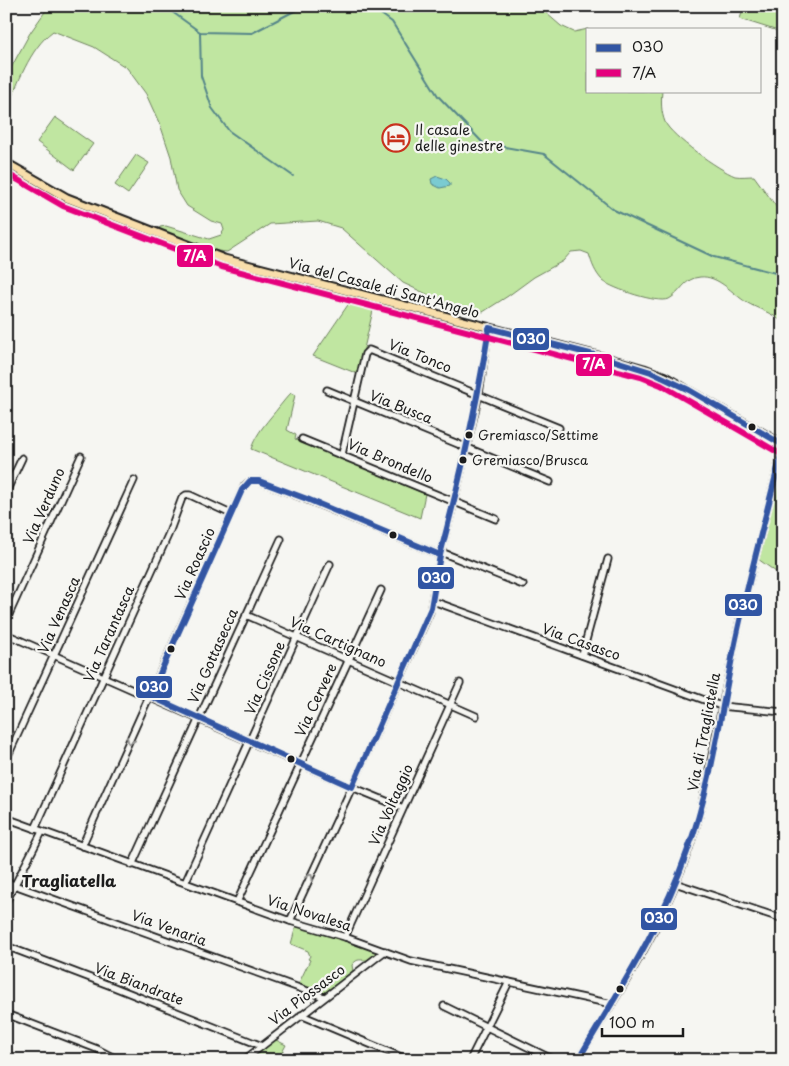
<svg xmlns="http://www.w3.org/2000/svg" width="789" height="1066" font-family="'Playpen Sans',sans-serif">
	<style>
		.green { fill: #c0e6a1; stroke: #6e815e }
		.water { fill: #7acbd1; stroke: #548589 }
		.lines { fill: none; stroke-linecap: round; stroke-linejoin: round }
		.stream { stroke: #548589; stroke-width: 2 }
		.minor-casing { stroke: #1c1c1c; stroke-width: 9 }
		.major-casing { stroke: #1c1c1c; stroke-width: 11 }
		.minor { stroke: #f6f6f2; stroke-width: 5.5 }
		.major { stroke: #f8deab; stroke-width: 7 }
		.bus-1-casing { stroke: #f6f6f2; stroke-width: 10 }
		.bus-2-casing { stroke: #f6f6f2; stroke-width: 10 }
		.bus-1 { stroke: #3155a3; stroke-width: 6 }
		.bus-2 { stroke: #e5007d; stroke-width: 6 }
		.oneway { stroke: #949492 }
		.bus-dot { fill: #1c1c1c; stroke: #f6f6f2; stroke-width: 2 }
		.labels { text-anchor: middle; stroke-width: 4.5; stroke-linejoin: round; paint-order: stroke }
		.bus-label { font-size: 13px; fill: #1c1c1c; stroke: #f6f6f2; text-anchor: start }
		.poi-label { font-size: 14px; fill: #1c1c1c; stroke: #f6f6f2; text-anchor: start }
		.street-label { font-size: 14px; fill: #1c1c1c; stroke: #f6f6f2 }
		.quarter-label { font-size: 16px; font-weight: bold; fill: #1c1c1c; stroke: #f6f6f2 }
		.line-badge { stroke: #f6f6f2; stroke-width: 2 }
		.badge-label { font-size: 14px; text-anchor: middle; font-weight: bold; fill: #fff }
	</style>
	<rect width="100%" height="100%" fill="#f6f6f2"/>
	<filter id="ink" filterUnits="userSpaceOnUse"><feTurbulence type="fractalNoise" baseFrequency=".02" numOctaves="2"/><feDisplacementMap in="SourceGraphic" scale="10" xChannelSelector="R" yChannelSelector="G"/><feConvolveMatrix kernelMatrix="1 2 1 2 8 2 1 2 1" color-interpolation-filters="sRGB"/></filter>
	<g filter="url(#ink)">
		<g class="green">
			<path d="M 49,6 L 538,6 L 561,26 L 574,32 L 588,29 L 588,91 L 662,91 C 661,102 661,112 665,122 C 671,136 719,170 735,176 C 740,177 748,176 754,176 L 783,216 L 783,323 C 772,312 759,310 746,302 C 733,294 718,275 700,277 C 684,278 681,293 669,299 C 658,304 613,289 603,281 C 595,273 592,264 589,254 L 581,251 L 571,252 L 563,261 L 534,277 L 508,296 L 483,312 L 450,305 L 403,283 L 341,228 L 318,221 L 270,224 L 227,252 C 204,251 180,238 158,230 L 160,227 L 166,226 L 209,239 L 221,235 L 224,230 L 222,224 L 211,221 L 187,206 L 177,190 L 171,157 L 161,127 L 146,94 L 127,68 L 94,47 L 53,31 C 29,49 18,84 6,111 L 6,77 L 30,33 Z"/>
			<polygon points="744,6 783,6 783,17 778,31 740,19"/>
			<polygon points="55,117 93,144 74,170 37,142"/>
			<polygon points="136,155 149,163 128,194 115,185"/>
			<polygon points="354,296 375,302 358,374 313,356"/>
			<path d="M 291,393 L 295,395 L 287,430 L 296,435 L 295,439 L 425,494 L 420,518 L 251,449 C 255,437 262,428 270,418 C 278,409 283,401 291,393 Z"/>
			<polygon points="783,456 783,577 758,559"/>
			<path d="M 296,926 L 370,948 L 376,951 L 375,956 L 369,960 C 361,961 358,957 352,965 L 353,971 L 325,993 L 298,985 L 310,960 L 308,959 L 310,956 L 308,951 L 291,944 Z"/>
			<polygon points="274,1039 286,1045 278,1060 252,1060 251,1058"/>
		</g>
		<polygon class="water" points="437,176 446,179 450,183 450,186 440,188 432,184 431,179"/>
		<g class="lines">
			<g class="stream">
				<polyline points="164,6 200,32 252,33 304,6"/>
				<polyline points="370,6 392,22 438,96 483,143 544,154 614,210 714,257 783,275"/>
				<polyline points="200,32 201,76 212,108 229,131 293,176"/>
			</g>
			<g class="minor-casing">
				<g id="minor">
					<polyline points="327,390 550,482"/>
					<polyline points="302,439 496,519"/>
					<polyline points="342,454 365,354 369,350 559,428"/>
					<polyline points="6,492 22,458"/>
					<polyline points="441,552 523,585"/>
					<polyline points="433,601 721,706 783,712"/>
					<polyline points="246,615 476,716"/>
					<polyline points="6,621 81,456"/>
					<polyline points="6,634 352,787 403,808"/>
					<polyline points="582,655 608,559"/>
					<polyline points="6,760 134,480"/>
					<polyline points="6,818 290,921 345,937 411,961 612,1004"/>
					<polyline points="35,829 169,533 182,498 186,495 190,495 231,514"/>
					<path d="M 82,846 L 242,490 C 246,482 251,479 259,481 L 313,502 L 440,555"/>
					<polyline points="132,865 281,539"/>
					<polyline points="6,882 324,997"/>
					<polyline points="185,883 330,564"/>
					<polyline points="675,883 783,919"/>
					<polyline points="6,902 42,832"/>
					<polyline points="237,902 381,590"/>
					<polyline points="290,921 352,787 430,612 440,555 454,502 479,394 489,328"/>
					<polyline points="345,937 460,683"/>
					<polyline points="6,946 114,987 262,1046"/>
					<polyline points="444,1006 554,1060"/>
					<polyline points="6,1014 97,1049 118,1060"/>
					<polyline points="301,1015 408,1060"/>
					<polyline points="244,1060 385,951"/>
					<polyline points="470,1060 509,982"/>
					<path d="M 578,1060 C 595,1031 613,1003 630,974 C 660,923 686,866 701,809 L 740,619 L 783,446"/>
				</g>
			</g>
			<g class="major-casing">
				<polyline id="major" points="6,163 67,198 224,259 606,358 644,369 665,377 783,445"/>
			</g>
			<use href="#minor" class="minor"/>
			<use href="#major" class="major"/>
			<g class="bus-1-casing">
				<g id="bus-1">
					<polygon points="250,481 259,481 307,499 440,555 431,608 352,787 150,696 242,490"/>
					<path d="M 440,555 C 460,480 477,405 489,328 L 606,358 L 651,372 L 689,390 L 783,445"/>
					<path d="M 578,1060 C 618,992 661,927 687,852 C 710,791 720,718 733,653 C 747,584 766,516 783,447"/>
				</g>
			</g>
			<g class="bus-2-casing">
				<polyline id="bus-2" points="6,173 63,206 222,267 641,377 661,385 779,453"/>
			</g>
			<use href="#bus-1" class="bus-1"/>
			<use href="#bus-2" class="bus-2"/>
		</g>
		<defs><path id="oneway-chevron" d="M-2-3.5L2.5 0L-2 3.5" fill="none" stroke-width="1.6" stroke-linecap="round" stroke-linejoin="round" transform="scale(1.25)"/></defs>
		<g class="oneway">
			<use href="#oneway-chevron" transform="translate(130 741) rotate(114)"/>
			<use href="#oneway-chevron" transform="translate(310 877) rotate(-65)"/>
		</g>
	</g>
	<defs>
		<g id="hotel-ring" transform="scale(1.4375)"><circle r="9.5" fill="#f6f6f2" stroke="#c8321e" stroke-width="1.5"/><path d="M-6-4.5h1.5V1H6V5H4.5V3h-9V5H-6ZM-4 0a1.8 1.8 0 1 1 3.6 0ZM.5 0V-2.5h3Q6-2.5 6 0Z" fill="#c8321e"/></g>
	</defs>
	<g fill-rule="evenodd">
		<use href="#hotel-ring" x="396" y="138"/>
	</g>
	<g class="bus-dot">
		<circle cx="752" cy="427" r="4.5"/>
		<circle cx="469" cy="435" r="4.5"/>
		<circle cx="463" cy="460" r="4.5"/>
		<circle cx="393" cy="535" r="4.5"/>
		<circle cx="171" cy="649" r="4.5"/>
		<circle cx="291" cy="759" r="4.5"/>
		<circle cx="620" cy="989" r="4.5"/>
	</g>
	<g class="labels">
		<g class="bus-label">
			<text x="478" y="440">Gremiasco/Settime</text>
			<text x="472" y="465">Gremiasco/Brusca</text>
		</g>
		<g class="poi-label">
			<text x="415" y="135">Il casale<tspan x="415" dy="16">delle ginestre</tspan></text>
		</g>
		<g class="street-label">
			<text transform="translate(384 288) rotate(15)" y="5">Via del Casale di Sant'Angelo</text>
			<text transform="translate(420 356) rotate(22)" y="5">Via Tonco</text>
			<text transform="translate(401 407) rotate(22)" y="5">Via Busca</text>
			<text transform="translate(390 461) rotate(23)" y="5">Via Brondello</text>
			<text transform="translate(44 506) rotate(-66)" y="5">Via Verduno</text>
			<text transform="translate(195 564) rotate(-66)" y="5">Via Roascio</text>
			<text transform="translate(59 615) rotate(-66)" y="5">Via Venasca</text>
			<text transform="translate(109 634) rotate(-66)" y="5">Via Tarantasca</text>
			<text transform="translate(338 642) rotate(24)" y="5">Via Cartignano</text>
			<text transform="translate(581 642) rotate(20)" y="5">Via Casasco</text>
			<text transform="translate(213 656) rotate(-66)" y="5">Via Gottasecca</text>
			<text transform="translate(265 678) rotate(-66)" y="5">Via Cissone</text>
			<text transform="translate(316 700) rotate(-65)" y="5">Via Cervere</text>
			<text transform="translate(704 732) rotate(-79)" y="5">Via di Tragliatella</text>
			<text transform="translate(391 805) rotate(-66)" y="5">Via Voltaggio</text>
			<text transform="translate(309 913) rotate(18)" y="5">Via Novalesa</text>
			<text transform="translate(169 928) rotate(20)" y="5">Via Venaria</text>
			<text transform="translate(139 984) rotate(21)" y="5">Via Biandrate</text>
			<text transform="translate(307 995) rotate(-37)" y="5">Via Piossasco</text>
		</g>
		<g class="quarter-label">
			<text x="69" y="887">Tragliatella</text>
		</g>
	</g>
	<g class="line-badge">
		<rect x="176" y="244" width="38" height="24" rx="5" fill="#e5007d"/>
		<rect x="512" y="327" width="38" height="24" rx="5" fill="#3155a3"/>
		<rect x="575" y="353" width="38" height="24" rx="5" fill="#e5007d"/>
		<rect x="417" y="566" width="38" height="24" rx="5" fill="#3155a3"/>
		<rect x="724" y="593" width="39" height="24" rx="5" fill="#3155a3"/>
		<rect x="135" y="675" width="38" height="24" rx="5" fill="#3155a3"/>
		<rect x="640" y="907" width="38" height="24" rx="5" fill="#3155a3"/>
	</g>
	<g class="badge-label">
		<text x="195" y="261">7/A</text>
		<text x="531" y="344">030</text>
		<text x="594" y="369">7/A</text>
		<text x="436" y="583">030</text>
		<text x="743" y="610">030</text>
		<text x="154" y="692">030</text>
		<text x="659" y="923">030</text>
	</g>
	<rect width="789" height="1066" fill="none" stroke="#f6f6f2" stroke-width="25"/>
	<rect x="12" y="12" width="764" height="1041" fill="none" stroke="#1c1c1c" stroke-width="2" filter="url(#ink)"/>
	<rect x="586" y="28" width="175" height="65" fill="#f6f6f2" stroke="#9f9f9c"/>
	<rect x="596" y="44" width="25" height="8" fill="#3155a3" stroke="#9f9f9c"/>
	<text x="632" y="52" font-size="15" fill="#1c1c1c">030</text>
	<rect x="596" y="69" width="25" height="8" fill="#e5007d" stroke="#9f9f9c"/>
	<text x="632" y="78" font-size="15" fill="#1c1c1c">7/A</text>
	<path d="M602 1028v8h81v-8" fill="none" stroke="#1c1c1c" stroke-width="2.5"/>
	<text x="609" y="1028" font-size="15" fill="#1c1c1c" stroke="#f6f6f2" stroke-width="4" paint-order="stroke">100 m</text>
</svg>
